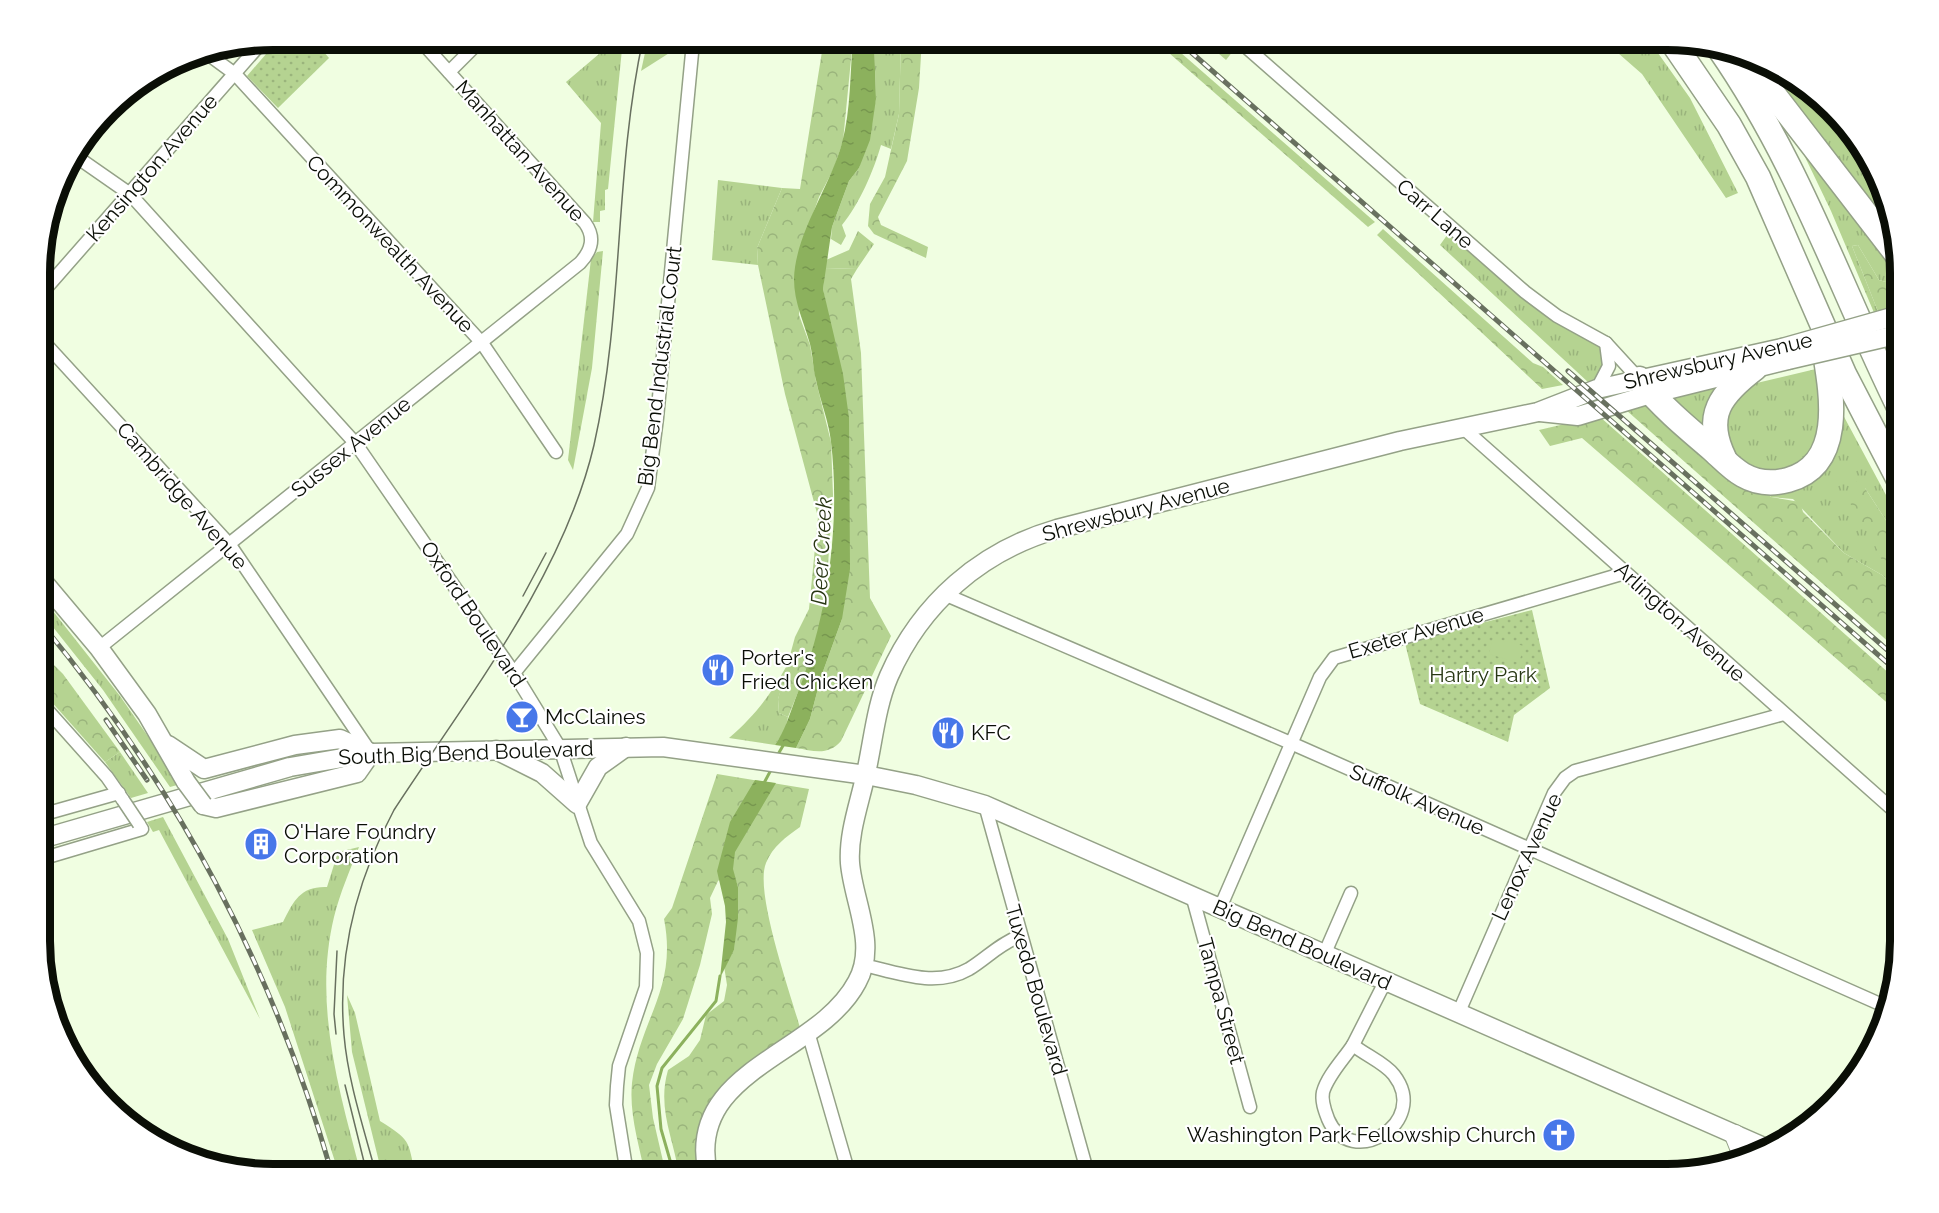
<svg xmlns="http://www.w3.org/2000/svg" width="1939" height="1213" font-family="Raleway,sans-serif">
	<style>
		.grass { fill: url(#grass-tufts) }
		.forest { fill: url(#forest-crowns) }
		.park { fill: url(#park-dots) }
		.pitch { fill: #b5d391 }
		.water { fill: url(#water-ripples) }
		.lines { fill: none; stroke-linecap: round; stroke-linejoin: round }
		.stream { stroke: #8cb15d; stroke-width: 3 }
		.street-casing { stroke: #94a187; stroke-width: 15 }
		.secondary-casing { stroke: #94a187; stroke-width: 21 }
		.primary-casing { stroke: #94a187; stroke-width: 22 }
		.highway-casing { stroke: #94a187; stroke-width: 27 }
		.street { stroke: #fff; stroke-width: 12 }
		.secondary { stroke: #fff; stroke-width: 18 }
		.primary { stroke: #fff; stroke-width: 20 }
		.highway { stroke: #fff; stroke-width: 24 }
		.tram { stroke: #68705f; stroke-width: 1.5 }
		.rail-casing { stroke: #68705f; stroke-width: 5 }
		.rail { stroke: #fff; stroke-width: 3; stroke-dasharray: 9; stroke-linecap: butt }
		.street-bridge-casing { stroke: #94a187; stroke-width: 15; stroke-linecap: butt }
		.secondary-bridge-casing { stroke: #94a187; stroke-width: 21; stroke-linecap: butt }
		.street-bridge { stroke: #fff; stroke-width: 12 }
		.secondary-bridge { stroke: #fff; stroke-width: 18 }
		.labels { text-anchor: middle; stroke-width: 4.5; stroke-linejoin: round; paint-order: stroke }
		.street-label { font-size: 21px; fill: #0a0e06; stroke: #fff }
		.poi-label { font-size: 21px; fill: #0a0e06; stroke: #fff; text-anchor: start }
		.park-label { font-size: 21px; fill: #283714; stroke: #fff }
		.water-label { font-size: 22px; font-style: italic; fill: #273512; stroke: #fff }
		.rim { fill: none; stroke: #0a0e06; stroke-width: 8 }
	</style>
	<defs>
		<pattern id="grass-tufts" width="24" height="20" patternUnits="userSpaceOnUse" patternTransform="scale(1.5)"><rect width="24" height="20" fill="#b5d391"/><path d="M3 7l-1-3M5 7V3M7 7l1-3M15 17l-1-3M17 17v-4M19 17l1-3" fill="none" stroke="#9ab47c"/></pattern>
		<pattern id="forest-crowns" width="20" height="18" patternUnits="userSpaceOnUse" patternTransform="scale(1.5)"><rect width="20" height="18" fill="#b5d391"/><path d="M2 6a3 3 0 1 1 6 0M12 15a3 3 0 1 1 6 0" fill="none" stroke="#9ab47c"/></pattern>
		<pattern id="park-dots" width="8" height="8" patternUnits="userSpaceOnUse" patternTransform="scale(1.5)"><rect width="8" height="8" fill="#b5d391"/><path d="M2 2h.1M6 6h.1" fill="none" stroke="#9ab47c" stroke-width="1.8" stroke-linecap="round"/></pattern>
		<pattern id="water-ripples" width="26" height="14" patternUnits="userSpaceOnUse" patternTransform="scale(1.5)"><rect width="26" height="14" fill="#8cb15d"/><path d="M2 4q2-2 4 0t4 0M15 11q2-2 4 0t4 0" fill="none" stroke="#77974f"/></pattern>
	</defs>
	<rect width="100%" height="100%" fill="#f0fee1"/>
	<g class="grass">
		<polygon points="607,39 623,39 608,189 605,190 605,210 600,211 600,222 593,222 601,123 566,82 606,48"/>
		<polygon points="648,39 675,39 674,50 641,71"/>
		<path d="M 874,39 L 901,39 L 899,114 L 891,149 L 881,145 C 874,170 859,205 842,225 L 846,236 L 841,245 L 831,239 L 832,227 L 849,181 L 859,168 L 876,99 Z"/>
		<polygon points="1202,39 1229,39 1237,46 1226,60"/>
		<polygon points="1602,39 1648,39 1690,98 1738,193 1726,198 1642,74"/>
		<polygon points="1753,57 1796,78 1869,156 1860,161 1861,172 1878,186 1896,244"/>
		<polygon points="1793,132 1900,266 1900,304 1893,284 1879,280 1858,245 1852,246 1879,314 1875,315 1831,211"/>
		<polygon points="718,180 782,188 757,248 758,265 712,260"/>
		<polygon points="858,231 874,244 857,269 825,268 826,260 849,250"/>
		<path d="M 1450,231 L 1546,316 L 1599,347 C 1607,361 1602,374 1589,383 L 1440,245 Z"/>
		<polygon points="603,251 592,368 573,470 568,460 591,259 597,252"/>
		<polygon points="1820,368 1827,392 1810,458 1780,475 1749,471 1724,448 1726,402 1744,386"/>
		<polygon points="1726,385 1710,435 1665,400"/>
		<path d="M 1842,413 L 1900,521 L 1900,542 L 1865,488 C 1870,523 1872,556 1900,581 L 1900,593 L 1882,575 L 1844,553 L 1793,499 L 1771,497 L 1763,488 L 1783,488 Z"/>
		<polygon points="41,596 120,696 181,784 170,787 103,690 41,612"/>
		<path d="M 792,656 L 778,699 L 779,713 L 788,717 L 785,730 L 775,745 L 729,738 C 758,713 774,690 792,656 Z"/>
		<polygon points="120,752 148,793 131,798 105,762"/>
		<polygon points="163,817 228,939 260,1019 159,830 153,832 147,822"/>
		<path d="M 359,847 C 350,870 340,893 334,917 C 313,1004 339,1090 361,1174 L 339,1174 L 285,1007 L 252,930 L 283,922 C 294,900 301,886 327,887 L 338,852 Z"/>
		<path d="M 347,995 L 355,1013 L 380,1121 C 410,1140 408,1139 415,1174 L 382,1174 L 352,1052 Z"/>
	</g>
	<g class="forest">
		<polygon points="824,39 853,39 843,141 834,168 819,197 800,250 799,315 810,345 816,381 831,442 833,495 825,606 811,660 788,717 779,713 778,699 795,637 809,609 818,517 785,394 758,265 757,248 782,188 800,189"/>
		<polygon points="901,39 922,39 919,88 907,161 878,217 881,225 928,247 926,258 874,234 868,226 870,204 885,177 899,114"/>
		<polygon points="1153,39 1165,39 1375,222 1368,227"/>
		<polygon points="1383,229 1533,363 1543,367 1563,385 1542,389 1377,235"/>
		<polygon points="1858,245 1879,280 1893,284 1900,309 1879,314 1852,246"/>
		<path d="M 825,268 L 857,269 L 851,279 L 861,353 L 870,598 L 891,636 L 841,741 C 828,756 814,751 796,748 L 810,719 L 821,677 L 842,619 L 829,321 L 823,289 Z"/>
		<polygon points="1653,404 1763,488 1771,497 1800,502 1803,512 1844,553 1882,575 1900,593 1900,652 1626,410"/>
		<polygon points="1599,416 1900,683 1900,714 1582,438 1550,446 1539,430"/>
		<polygon points="1854,480 1865,488 1900,542 1900,581 1886,569 1873,541 1851,506 1849,486"/>
		<polygon points="41,652 63,674 120,752 105,762 41,690"/>
		<path d="M 717,774 L 809,789 L 800,827 C 786,837 773,846 766,863 C 754,892 791,994 800,1028 L 716,1094 L 707,1109 L 701,1174 L 679,1174 C 673,1137 657,1108 668,1070 L 689,1056 L 700,1040 L 706,1015 L 724,1001 L 727,985 L 724,966 L 734,950 L 738,887 L 732,869 L 718,881 L 710,898 L 712,914 L 700,965 L 683,1019 L 657,1064 L 649,1085 L 653,1118 L 666,1174 L 645,1174 C 639,1144 629,1114 632,1083 C 639,1020 678,989 664,919 L 672,908 Z"/>
	</g>
	<g class="park">
		<polygon points="279,39 313,39 329,58 278,108 247,76"/>
		<polygon points="1532,610 1550,688 1514,715 1508,742 1420,704 1405,643"/>
	</g>
	<polygon class="pitch" points="1493,638 1524,646 1519,663 1489,654"/>
	<g class="water">
		<path d="M 853,39 L 874,39 L 876,99 L 870,140 L 859,168 L 849,181 L 832,227 L 823,289 L 843,374 L 849,418 L 850,569 L 842,619 L 821,677 L 810,719 L 796,748 L 775,745 C 785,730 789,716 795,700 C 827,621 841,526 831,442 C 829,421 820,401 816,380 C 813,369 813,356 810,344 C 804,322 794,303 794,279 C 795,234 831,185 842,143 C 851,110 850,72 853,39 Z"/>
		<polygon points="755,780 776,783 735,852 733,869 738,887 738,918 734,950 720,978 726,922 725,906 717,871 730,822"/>
	</g>
	<g class="lines">
		<g class="stream">
			<polyline points="777,756 784,744"/>
			<polyline points="764,783 772,768"/>
			<polyline points="674,1174 661,1129 657,1086 662,1068 716,1001 720,976"/>
		</g>
		<g class="street-casing">
			<g id="street">
				<polyline points="1237,39 1525,292 1557,316 1606,343 1639,379"/>
				<polyline points="205,52 235,74 482,343 556,452"/>
				<polyline points="449,72 482,39"/>
				<polyline points="74,155 130,194 356,444 514,673 560,748 591,843 639,921 647,953 646,987 619,1066 617,1086 616,1105 627,1174"/>
				<polyline points="41,294 263,41"/>
				<polyline points="41,339 230,545 371,753"/>
				<polyline points="1597,389 1609,366 1606,343"/>
				<polyline points="1462,427 1900,816"/>
				<polyline points="944,594 1293,744 1889,1008"/>
				<path d="M 99,648 L 580,263 C 592,250 595,237 585,223 L 419,39"/>
				<polyline points="514,673 627,534 648,488 657,418 692,53"/>
				<polyline points="41,703 107,777 123,800"/>
				<polyline points="985,805 1088,1174"/>
				<polyline points="41,815 119,793"/>
				<polyline points="41,859 142,829 139,824"/>
				<polyline points="1192,895 1250,1107"/>
				<polyline points="1220,908 1320,677 1334,658 1625,573"/>
				<polyline points="1324,955 1351,893"/>
				<path d="M 864,965 C 898,973 936,988 969,969 C 987,958 999,944 1020,936"/>
				<polyline points="1458,1014 1554,793 1565,778 1575,771 1784,714"/>
				<polyline points="808,1032 849,1174"/>
				<path d="M 1353,1045 C 1365,1055 1385,1063 1394,1075 C 1431,1123 1350,1171 1328,1119 C 1325,1111 1321,1101 1323,1092 C 1328,1075 1343,1060 1353,1045 Z"/>
				<polyline points="1353,1045 1385,982"/>
				<polyline points="745,1174 758,1170"/>
			</g>
		</g>
		<g class="secondary-casing">
			<g id="secondary">
				<polyline points="1540,412 1578,416 1651,394 1788,360"/>
				<polyline points="41,579 99,648 147,714 186,782"/>
				<polyline points="168,745 204,769 295,745 340,739 371,753"/>
				<polyline points="496,750 542,773 577,804 598,767 626,747"/>
				<polyline points="203,805 216,808 357,773 371,753"/>
				<polyline points="41,839 290,767 371,753 663,747 866,775 916,785 985,805 1766,1148"/>
				<path d="M 708,1174 C 684,1069 818,1056 857,982 C 878,945 853,901 850,863 C 848,833 860,802 866,773 C 873,742 876,706 889,676 C 921,603 981,551 1057,529 L 1400,441 L 1538,412 L 1597,389 L 1782,348"/>
			</g>
		</g>
		<g class="primary-casing">
			<polyline id="primary" points="1735,1135 1743,1155"/>
		</g>
		<g class="highway-casing">
			<g id="highway">
				<polyline points="1671,40 1729,125 1758,177 1844,374 1900,482"/>
				<path d="M 1719,48 C 1799,163 1839,285 1900,409"/>
				<polyline points="1740,51 1899,257"/>
				<path d="M 1639,379 C 1661,406 1686,427 1712,449 C 1722,458 1732,469 1743,475 C 1757,483 1773,484 1788,480 C 1844,465 1832,395 1825,353"/>
				<path d="M 1724,458 C 1703,415 1721,394 1755,368"/>
			</g>
		</g>
		<use href="#street" class="street"/>
		<use href="#secondary" class="secondary"/>
		<use href="#primary" class="primary"/>
		<use href="#highway" class="highway"/>
		<g class="tram">
			<polyline points="523,596 546,553"/>
			<polyline points="336,1034 334,1014 337,951"/>
			<polyline points="345,1085 367,1174"/>
			<path d="M 376,1174 C 364,1129 348,1082 344,1035 C 337,954 356,881 394,810 C 467,698 563,577 594,445 C 624,312 614,172 643,39"/>
		</g>
		<g class="rail-casing">
			<g id="rail">
				<polyline points="1176,39 1900,674"/>
				<polyline points="1568,371 1900,661"/>
				<path d="M 41,623 C 178,789 273,967 332,1174"/>
				<polyline points="106,720 147,780"/>
			</g>
		</g>
		<use href="#rail" class="rail"/>
		<g class="street-bridge-casing">
			<polyline id="street-bridge" points="123,800 139,824"/>
		</g>
		<g class="secondary-bridge-casing">
			<g id="secondary-bridge">
				<polyline points="1782,348 1899,315"/>
				<polyline points="1788,360 1900,334"/>
				<polyline points="186,782 203,805"/>
			</g>
		</g>
		<use href="#street-bridge" class="street-bridge"/>
		<use href="#secondary-bridge" class="secondary-bridge"/>
	</g>
	<defs>
		<g id="restaurant-disc" transform="scale(1.725)"><circle r="9.5" fill="#4777e9" stroke="#fff"/><path d="M-5-6h1v4h1v-4h1v4h1v-4h1v5L-1.5 .5V6h-2V.5L-5-1ZM5-6V6H3V1.5H1.5Q1.5-4 5-6Z" fill="#fff"/></g>
		<g id="bar-disc" transform="scale(1.725)"><circle r="9.5" fill="#4777e9" stroke="#fff"/><path d="M-6-5H6L.8 .8V4.5H3.5V6h-7V4.5H-.8V.8Z" fill="#fff"/></g>
		<g id="building-disc" transform="scale(1.725)"><circle r="9.5" fill="#4777e9" stroke="#fff"/><path d="M-4-6H4V6H1V3H-1V6H-4ZM-2.5-4.3h1.7v1.8h-1.7ZM.8-4.3h1.7v1.8H.8ZM-2.5-1h1.7V.8h-1.7ZM.8-1h1.7V.8H.8Z" fill="#fff"/></g>
		<g id="church-disc" transform="scale(1.725)"><circle r="9.5" fill="#4777e9" stroke="#fff"/><path d="M-1.2-6h2.4v3.5h3.3v2.4h-3.3V6h-2.4V-.1h-3.3v-2.4h3.3Z" fill="#fff"/></g>
	</defs>
	<g fill-rule="evenodd">
		<use href="#restaurant-disc" x="718" y="670"/>
		<use href="#bar-disc" x="522" y="717"/>
		<use href="#restaurant-disc" x="948" y="733"/>
		<use href="#building-disc" x="261" y="844"/>
		<use href="#church-disc" x="1559" y="1135"/>
	</g>
	<g class="labels">
		<g class="street-label">
			<text transform="translate(520 151) rotate(48)" y="7">Manhattan Avenue</text>
			<text transform="translate(152 168) rotate(-49)" y="7">Kensington Avenue</text>
			<text transform="translate(1435 214) rotate(41)" y="7">Carr Lane</text>
			<text transform="translate(390 244) rotate(47)" y="7">Commonwealth Avenue</text>
			<text transform="translate(1718 361) rotate(-13)" y="7">Shrewsbury Avenue</text>
			<text transform="translate(660 366) rotate(-83)" y="7">Big Bend Industrial Court</text>
			<text transform="translate(351 447) rotate(-39)" y="7">Sussex Avenue</text>
			<text transform="translate(182 496) rotate(49)" y="7">Cambridge Avenue</text>
			<text transform="translate(1136 510) rotate(-15)" y="7">Shrewsbury Avenue</text>
			<text transform="translate(473 614) rotate(56)" y="7">Oxford Boulevard</text>
			<text transform="translate(1680 622) rotate(42)" y="7">Arlington Avenue</text>
			<text transform="translate(1416 633) rotate(-16)" y="7">Exeter Avenue</text>
			<text transform="translate(466 753) rotate(-2)" y="7">South Big Bend Boulevard</text>
			<text transform="translate(1417 800) rotate(24)" y="7">Suffolk Avenue</text>
			<text transform="translate(1527 857) rotate(-65)" y="7">Lenox Avenue</text>
			<text transform="translate(1302 945) rotate(24)" y="7">Big Bend Boulevard</text>
			<text transform="translate(1036 990) rotate(74)" y="7">Tuxedo Boulevard</text>
			<text transform="translate(1221 1001) rotate(75)" y="7">Tampa Street</text>
		</g>
		<g class="poi-label">
			<text x="741" y="665">Porter's<tspan x="741" dy="24">Fried Chicken</tspan></text>
			<text x="545" y="724">McClaines</text>
			<text x="971" y="740">KFC</text>
			<text x="284" y="839">O'Hare Foundry<tspan x="284" dy="24">Corporation</tspan></text>
			<text x="1536" y="1142" text-anchor="end">Washington Park Fellowship Church</text>
		</g>
		<g class="park-label">
			<text x="1483" y="682">Hartry Park</text>
		</g>
		<g class="water-label">
			<text transform="translate(821 551) rotate(-87)" y="8">Deer Creek</text>
		</g>
	</g>
	<path d="M0 0H1939V1213H0ZM273 50H1667A223 223 0 0 1 1890 273V941A223 223 0 0 1 1667 1164H273A223 223 0 0 1 50 941V273A223 223 0 0 1 273 50Z" fill="#fff" fill-rule="evenodd"/>
	<path class="rim" d="M273 50H1667A223 223 0 0 1 1890 273V941A223 223 0 0 1 1667 1164H273A223 223 0 0 1 50 941V273A223 223 0 0 1 273 50Z"/>
</svg>
